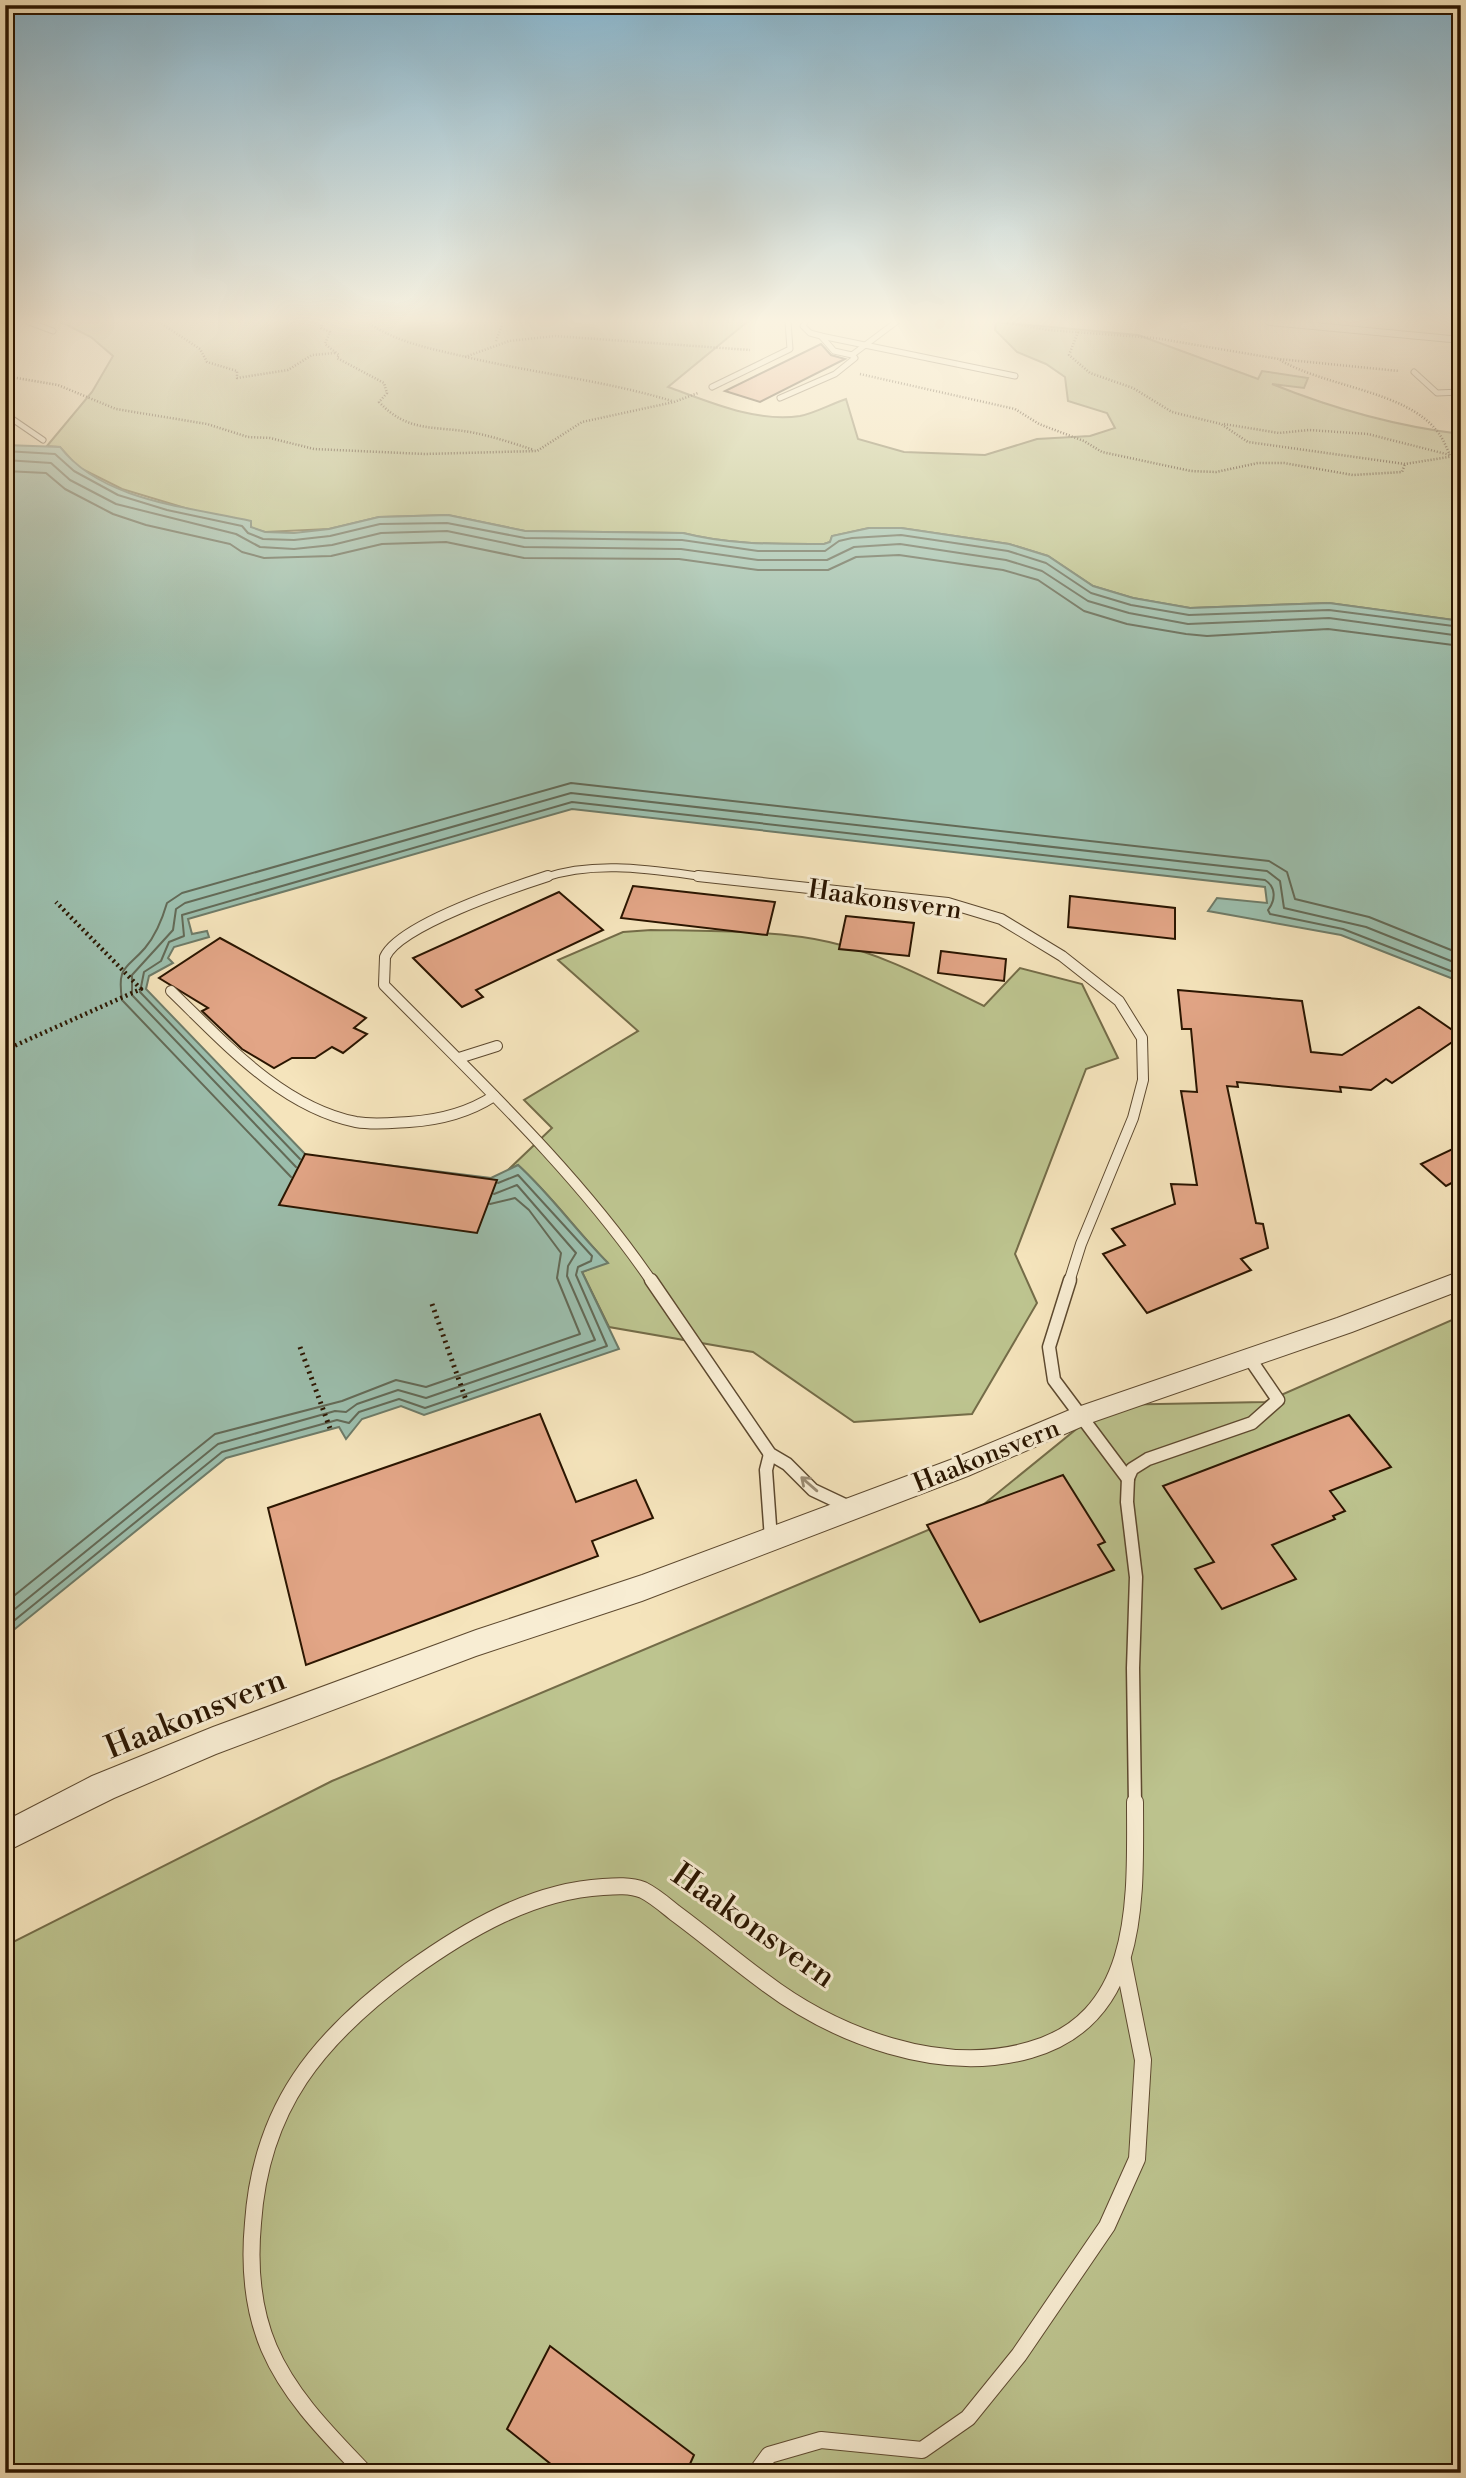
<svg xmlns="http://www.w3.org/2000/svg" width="1466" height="2478" font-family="'Libre Bodoni',serif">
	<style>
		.green { fill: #bdc48f; stroke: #746c48; stroke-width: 2 }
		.water { fill: #9cbfae; stroke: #6e7b68; stroke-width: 2 }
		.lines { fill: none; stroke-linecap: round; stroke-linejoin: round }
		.shore { stroke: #636a57; stroke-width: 2 }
		.building { fill: #e2a586; stroke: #2a1500; stroke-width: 2 }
		.service-far4-casing { stroke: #5d492f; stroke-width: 7 }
		.service-far3-casing { stroke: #5d492f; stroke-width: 9 }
		.service-far2-casing { stroke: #5d492f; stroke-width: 12 }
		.service-far1-casing { stroke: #5d492f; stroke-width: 15 }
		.service-casing { stroke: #5d492f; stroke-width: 18 }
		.minor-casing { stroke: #5d492f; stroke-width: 2 }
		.path-far2 { stroke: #2a1500; stroke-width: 2.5; stroke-dasharray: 1 2; stroke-linecap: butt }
		.path-far1 { stroke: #2a1500; stroke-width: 4.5; stroke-dasharray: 2 3.5; stroke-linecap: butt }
		.path { stroke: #2a1500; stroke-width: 5; stroke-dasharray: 2 4.5; stroke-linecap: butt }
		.service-far4 { stroke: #f8edd3; stroke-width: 5 }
		.service-far3 { stroke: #f8edd3; stroke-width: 7 }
		.service-far2 { stroke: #f8edd3; stroke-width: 10 }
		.service-far1 { stroke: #f8edd3; stroke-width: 12 }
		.service { stroke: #f8edd3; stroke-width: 16 }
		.minor { fill: #f8edd3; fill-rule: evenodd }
		.oneway { stroke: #9b8c74 }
		.labels { text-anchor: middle; stroke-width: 6; stroke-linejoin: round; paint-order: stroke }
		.street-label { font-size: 26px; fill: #2a1500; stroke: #f8edd3 }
		.near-street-label { font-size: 32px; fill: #2a1500; stroke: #f8edd3 }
	</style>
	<rect width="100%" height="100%" fill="#f5e4bc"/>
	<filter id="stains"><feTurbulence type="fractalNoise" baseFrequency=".00286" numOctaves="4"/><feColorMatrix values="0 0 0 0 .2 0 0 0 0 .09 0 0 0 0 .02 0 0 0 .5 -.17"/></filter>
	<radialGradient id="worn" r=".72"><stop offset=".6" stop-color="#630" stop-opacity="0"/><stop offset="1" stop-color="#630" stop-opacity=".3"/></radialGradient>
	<g class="green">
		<path d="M 61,322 L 747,322 L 668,387 C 707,401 756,423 800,416 C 815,413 831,404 846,399 L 858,439 L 904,452 L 985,455 L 1037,439 L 1090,436 L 1115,428 L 1107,413 L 1068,401 L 1065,377 L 1046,364 L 1017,352 L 995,330 L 996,322 L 1138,335 L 1258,379 L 1262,371 L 1308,378 L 1304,388 L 1272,384 C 1334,409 1395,426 1461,434 L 1461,621 L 1329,603 L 1190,608 L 1133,598 L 1093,586 L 1048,556 L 1009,544 L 901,528 L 869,528 L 832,536 L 830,542 L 824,544 C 776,544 730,545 683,533 L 525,531 L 448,515 L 379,517 L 329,529 L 265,532 L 122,489 L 78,467 L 60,447 L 47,446 L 92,392 L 113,356 L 91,337 Z"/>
		<path d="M 651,930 C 705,931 777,930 829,942 C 883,954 934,982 984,1006 L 1020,968 L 1082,984 L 1118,1058 L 1086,1069 L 1015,1254 L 1037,1303 L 972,1414 L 854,1422 L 753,1352 L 609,1327 L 582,1272 L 607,1262 C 576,1230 551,1195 518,1165 L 508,1170 L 552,1128 L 524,1100 L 638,1031 L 558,960 L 623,932 Z"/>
		<polygon points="1461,1316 1461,2473 5,2473 5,1946 332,1781 978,1509 1106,1405 1265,1402"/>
	</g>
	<path class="water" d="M 5,445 L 60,447 C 102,501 189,507 251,521 L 251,527 L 265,532 L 294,533 L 329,529 L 379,517 L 448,515 L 525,531 L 683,533 C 730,545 776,544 824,544 L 830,542 L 832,536 L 869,528 L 901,528 L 1009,544 L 1048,556 L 1093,586 L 1133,598 L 1190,608 L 1329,603 L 1461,621 L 1461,982 L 1341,935 L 1208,911 L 1217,898 L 1267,903 L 1265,887 L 572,809 L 188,919 L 192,934 L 207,931 L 209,937 L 174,947 L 168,958 L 173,963 L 149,976 L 146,989 L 306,1155 L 491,1178 L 518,1165 C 551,1195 576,1231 608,1263 L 582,1272 L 619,1349 L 424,1415 L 401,1406 L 362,1419 L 346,1439 L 339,1427 L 226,1458 L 5,1637 Z"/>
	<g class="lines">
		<g class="shore">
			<polyline points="5,451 55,454 74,471 118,495 167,510 242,526 248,533 263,539 294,540 330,536 380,524 447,523 525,538 682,540 758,551 825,551 839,541 852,538 901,535 1008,551 1046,563 1091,593 1131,605 1189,615 1329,610 1461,627"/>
			<polyline points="5,460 51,463 70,480 116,504 236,534 260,547 294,549 332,545 381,533 447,531 524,547 681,549 758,560 827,560 854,547 900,544 1006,560 1042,571 1088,601 1129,613 1188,624 1329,618 1461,636"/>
			<polyline points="5,471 46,473 65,489 113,514 146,525 230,544 242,552 264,558 331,556 382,544 446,542 524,558 679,559 758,570 828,570 856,557 899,555 1003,570 1038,580 1084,611 1127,624 1186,634 1207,636 1328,629 1461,646"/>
			<path d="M 300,1159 L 140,992 L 144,972 L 161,961 L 169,942 L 184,936 L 182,915 L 572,802 L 1265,880 C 1276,887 1276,900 1268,910 L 1270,914 L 1343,929 L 1461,975"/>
			<polyline points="296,1167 132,995 132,975 173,930 176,909 185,903 571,793 1267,871 1280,881 1284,908 1366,927 1461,965"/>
			<path d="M 291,1177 L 122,1000 C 117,965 126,970 145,948 C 156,935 162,920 167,903 L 182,893 L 571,783 L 1269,861 L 1287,872 L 1295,899 L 1369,917 L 1461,954"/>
			<polyline points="5,1603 215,1434 342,1401 396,1380 426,1387 580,1334 557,1278 561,1253 529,1210 515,1198 490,1204"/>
			<polyline points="5,1617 218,1444 335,1411 346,1412 357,1404 398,1390 426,1398 595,1340 567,1276 568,1266 576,1253 517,1185 494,1194"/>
			<polyline points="5,1628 222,1452 337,1420 349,1423 359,1412 399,1399 425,1408 607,1346 576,1275 578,1267 591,1261 592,1256 518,1175 498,1183"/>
		</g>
	</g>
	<g class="building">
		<polygon points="821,344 831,355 845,359 760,402 725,391"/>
		<polygon points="633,886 775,902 767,935 621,918"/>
		<polygon points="559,892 603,930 476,990 483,997 462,1007 413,958"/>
		<polygon points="1070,896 1175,908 1175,939 1068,927"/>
		<polygon points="846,916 914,923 909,956 839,949"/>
		<polygon points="220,938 366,1018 354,1028 367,1034 343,1053 332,1047 315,1058 292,1058 274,1068 242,1049 202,1011 208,1008 159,978"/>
		<polygon points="941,951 1006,959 1004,981 938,973"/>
		<polygon points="1178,990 1302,1001 1311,1052 1342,1055 1419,1007 1461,1036 1392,1083 1386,1079 1371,1090 1340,1087 1341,1092 1237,1082 1238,1087 1227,1086 1256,1223 1263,1224 1268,1248 1241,1259 1251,1270 1147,1313 1103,1254 1125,1245 1112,1229 1175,1204 1171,1184 1197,1185 1181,1091 1197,1092 1191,1029 1182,1029"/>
		<polygon points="1461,1145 1461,1178 1446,1186 1421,1164"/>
		<polygon points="305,1154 497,1180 477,1233 279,1205"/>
		<polygon points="540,1414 576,1502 636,1480 653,1518 592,1541 598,1556 306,1665 268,1508"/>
		<polygon points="1349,1415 1391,1467 1330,1491 1345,1511 1333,1516 1335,1519 1272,1545 1296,1579 1222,1609 1195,1569 1214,1562 1163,1486"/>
		<polygon points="1063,1475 1105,1542 1098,1545 1114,1570 980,1622 927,1525"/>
		<polygon points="550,2346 694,2455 686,2473 562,2473 507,2429"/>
	</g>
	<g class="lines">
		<g class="service-far4-casing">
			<g id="service-far4">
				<polyline points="29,322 53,331"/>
				<polyline points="805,322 803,326 810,333 821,336 1015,376"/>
				<polyline points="821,336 834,351 852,355 896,322"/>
				<polyline points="1414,372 1437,393 1461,392"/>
				<polyline points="712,387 790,349 788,322"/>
				<polyline points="780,398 835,374 855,358 852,355"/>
				<polyline points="5,414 43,440"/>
			</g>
		</g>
		<g class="service-far3-casing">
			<path id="service-far3" d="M 543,878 C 599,859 657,871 714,878"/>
		</g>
		<g class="service-far2-casing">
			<g id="service-far2">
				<path d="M 548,876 C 514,887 399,925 385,957 L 384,985 C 477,1079 577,1172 652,1282"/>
				<polyline points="698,876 948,903 1001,919 1062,956 1119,1001 1142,1038 1143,1080 1133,1118 1081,1244 1069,1282"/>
				<path d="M 171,991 C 223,1041 281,1107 356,1122 C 373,1125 391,1123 409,1122 C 440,1120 468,1113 494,1096"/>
				<polyline points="459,1058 497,1046"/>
			</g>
		</g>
		<g class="service-far1-casing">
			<g id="service-far1">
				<polyline points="651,1280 770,1454 787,1464 813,1490 849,1507"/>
				<polyline points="1070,1280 1049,1347 1054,1380 1128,1479"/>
				<polyline points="770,1454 766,1470 771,1539"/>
				<polyline points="1135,1804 1133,1668 1136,1577 1127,1502 1128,1478 1132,1469 1148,1459 1252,1423 1278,1400 1248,1356"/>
			</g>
		</g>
		<g class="service-casing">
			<g id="service">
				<path d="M 365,2473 C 329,2435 290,2397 269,2348 C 252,2308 249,2266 253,2223 C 261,2107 318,2038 409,1971 C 466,1930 532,1891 603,1887 C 616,1886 630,1885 643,1890 C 655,1896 665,1905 675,1913 C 705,1935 733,1959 763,1981 C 835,2036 941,2076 1030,2050 C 1143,2018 1135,1896 1135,1802"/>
				<polyline points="756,2473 769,2455 821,2440 922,2450 968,2418 1019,2355 1107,2226 1137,2159 1143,2060 1123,1960"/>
			</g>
		</g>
		<g class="minor-casing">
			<g id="minor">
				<polygon points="1264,322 1305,322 1461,337 1461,343 1269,325"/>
				<polygon points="1461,1271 1461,1290 1352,1332 1090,1423 968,1476 642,1601 476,1656 216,1754 114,1798 5,1852 5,1821 92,1776 213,1727 476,1630 642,1575 950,1460 1072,1409 1337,1318"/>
			</g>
		</g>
		<g class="path-far2">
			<polyline points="159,322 200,349 207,362 237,371 237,378 288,370 312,355 335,353"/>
			<path d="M 322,322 L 321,328 L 330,332 L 325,344 L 339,355 L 337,358 L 384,383 L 387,393 L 379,402 C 409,434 436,425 475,433 C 495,437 515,444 534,450"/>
			<path d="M 367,322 C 396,342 428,348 462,356 C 532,373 603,380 672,401"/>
			<polyline points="1001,322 1049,330 1155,338 1279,359 1399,371"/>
			<polyline points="1078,332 1069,355 1090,373 1133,388 1172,412 1221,424 1248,442 1405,464 1461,455"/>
			<polyline points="496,341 503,322"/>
			<polyline points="465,357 509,341 555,336 750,350"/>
			<path d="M 1280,360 C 1326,387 1406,391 1437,431 C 1443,438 1446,447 1450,455"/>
			<polyline points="860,374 1015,409 1039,424 1084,441 1102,452 1191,471 1216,472 1258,463 1284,463 1353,475 1402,472 1405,464"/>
			<polyline points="5,376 58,385 116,409 207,424 248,437 270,438 314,449 425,454 537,451 582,422 674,402 698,393"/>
			<polyline points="1224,424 1279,433 1309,430 1368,434 1450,455"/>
		</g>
		<polyline class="path-far1" points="5,1050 141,989 56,902"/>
		<g class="path">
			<polyline points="432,1304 466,1400"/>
			<polyline points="300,1347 331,1431"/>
		</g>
		<use href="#service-far4" class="service-far4"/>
		<use href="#service-far3" class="service-far3"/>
		<use href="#service-far2" class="service-far2"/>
		<use href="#service-far1" class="service-far1"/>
		<use href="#service" class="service"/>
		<use href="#minor" class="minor"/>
	</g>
	<defs><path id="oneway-shaft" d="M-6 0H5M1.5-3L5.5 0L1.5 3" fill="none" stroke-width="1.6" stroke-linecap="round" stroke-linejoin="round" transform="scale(1.75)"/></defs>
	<use class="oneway" href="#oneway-shaft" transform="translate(809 1484) rotate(-139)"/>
	<linearGradient id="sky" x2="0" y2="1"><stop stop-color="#89b8d1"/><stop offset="0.48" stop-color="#faf3e1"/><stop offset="1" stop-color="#faf3e1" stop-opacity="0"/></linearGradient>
	<rect width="1466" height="669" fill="url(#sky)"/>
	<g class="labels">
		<g class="street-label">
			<text transform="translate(885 899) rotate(8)" y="9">Haakonsvern</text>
			<text transform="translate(986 1455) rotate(-22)" y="9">Haakonsvern</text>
		</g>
		<g class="near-street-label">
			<text transform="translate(195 1713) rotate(-22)" y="11">Haakonsvern</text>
			<text transform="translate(754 1925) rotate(35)" y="11">Haakonsvern</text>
		</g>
	</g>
	<rect width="1466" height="2478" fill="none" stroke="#f5e4bc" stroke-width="28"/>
	<rect x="7" y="7" width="1452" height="2464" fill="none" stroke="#2a1500" stroke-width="3.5"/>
	<rect x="14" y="14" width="1438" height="2450" fill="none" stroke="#2a1500" stroke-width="2"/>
	<rect width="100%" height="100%" filter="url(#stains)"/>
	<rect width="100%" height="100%" fill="url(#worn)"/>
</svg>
